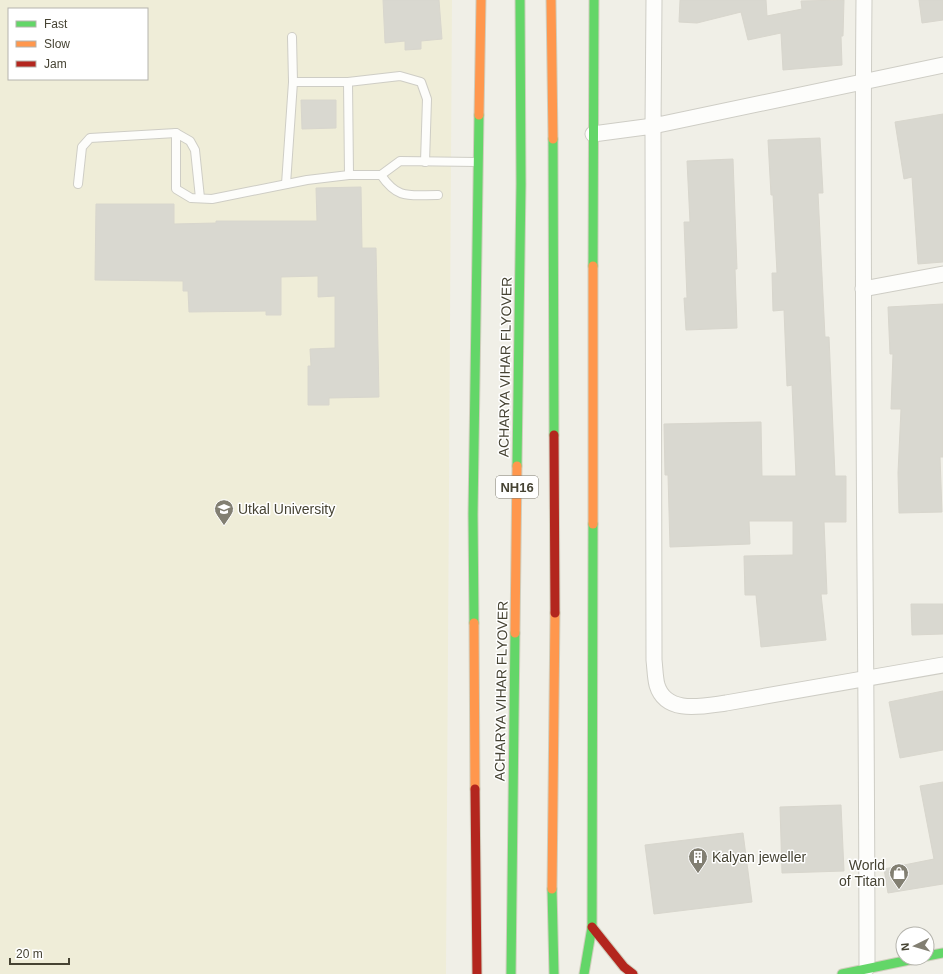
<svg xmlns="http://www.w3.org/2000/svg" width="943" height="974" font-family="Arial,sans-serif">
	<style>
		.education { fill: #efedd8; fill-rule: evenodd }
		.building { fill: #d9d8d0; stroke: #d8d6cd }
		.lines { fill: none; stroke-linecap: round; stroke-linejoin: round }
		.lane-casing { stroke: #cecdc5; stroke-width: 10 }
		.street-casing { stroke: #cecdc5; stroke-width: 17 }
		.fast-casing { stroke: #d0cebd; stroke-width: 11 }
		.slow-casing { stroke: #d0cebd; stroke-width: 11 }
		.jam-casing { stroke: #d0cebd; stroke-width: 11 }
		.lane { stroke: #fdfdfb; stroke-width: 8 }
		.street { stroke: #fdfdfb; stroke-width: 15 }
		.fast { stroke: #63d668; stroke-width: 9 }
		.slow { stroke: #ff974d; stroke-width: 9 }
		.jam { stroke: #b3261e; stroke-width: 9 }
		.labels { text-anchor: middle; stroke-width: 3; stroke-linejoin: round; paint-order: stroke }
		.shield { fill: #fff; stroke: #7e7b70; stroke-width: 1 }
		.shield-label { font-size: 13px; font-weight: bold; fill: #464333 }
		.street-label { font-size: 14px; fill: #464333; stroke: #fff }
		.poi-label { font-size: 14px; fill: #464333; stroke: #fff; text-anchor: start }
	</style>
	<rect width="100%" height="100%" fill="#f0efe7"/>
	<path class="education" d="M 0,0 L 452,0 L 446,974 L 0,974 ZM 9,9 L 147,9 L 147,79 L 9,79 Z"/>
	<g class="building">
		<polygon points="383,0 439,0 442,39 421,41 421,49 405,50 405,41 385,43"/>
		<polygon points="680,0 766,0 767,16 802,9 801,1 844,0 843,36 841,36 842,65 783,70 781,33 748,40 741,12 697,23 679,22"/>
		<polygon points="919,0 943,0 943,20 922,23"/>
		<polygon points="301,100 336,100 336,128 302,129"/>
		<polygon points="943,114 943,262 918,264 912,177 904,179 895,122"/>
		<polygon points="820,138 823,193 818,193 825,337 829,337 835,476 846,476 846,522 824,522 827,594 821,594 826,640 761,647 756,595 745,595 744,556 793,555 793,521 749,521 750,544 670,547 668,475 665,475 664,424 761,422 762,476 796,476 792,385 787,386 784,310 773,311 772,273 777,273 773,195 771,195 768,140"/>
		<polygon points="733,159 737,269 735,269 737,328 686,330 684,298 687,298 684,222 690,222 687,161"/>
		<polygon points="361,187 362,248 376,248 379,397 329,398 329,405 308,405 308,366 311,366 310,349 335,348 335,296 318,297 318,276 281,277 281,315 266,315 266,311 189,312 188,291 183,291 183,281 95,280 96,204 174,204 174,224 216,223 216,221 317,221 316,188"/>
		<polygon points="943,304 943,457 940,457 942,512 899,513 898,473 901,409 891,409 893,354 890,354 888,307"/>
		<polygon points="911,604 943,604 943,634 912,635"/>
		<polygon points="943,691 943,750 900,758 889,702"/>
		<polygon points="943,782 943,884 888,893 884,869 934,859 920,786"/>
		<polygon points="841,805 844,871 782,873 780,807"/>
		<polygon points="743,833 752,902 654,914 645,845"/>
	</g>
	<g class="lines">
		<g class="lane-casing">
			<g id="lane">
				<polyline points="293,82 348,82 400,76 421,82 427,99 425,162"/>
				<polyline points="348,82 349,175"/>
				<polyline points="176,133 176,189 191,198 212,199 307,180 349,175 381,175 400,161 477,162"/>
				<path d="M 381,175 C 398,200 409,195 438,195"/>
				<polyline points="78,184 82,147 90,138 176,133 190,141 195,150 200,198"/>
				<polyline points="286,184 293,82 292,37"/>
			</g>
		</g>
		<g class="street-casing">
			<g id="street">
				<polyline points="654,0 653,126 943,65"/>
				<path d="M 864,0 C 861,323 867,646 867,968"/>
				<path d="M 593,134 L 653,126 L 654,660 C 655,668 655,677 657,685 C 666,715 703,706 726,703 L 943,665"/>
				<polyline points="863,289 943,274"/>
			</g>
		</g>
		<g class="fast-casing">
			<g id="fast">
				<polyline points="553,139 554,435"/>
				<polyline points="593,266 594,0"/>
				<polyline points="517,466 521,184 520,0"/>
				<polyline points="474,623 473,514 479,115"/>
				<polyline points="552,889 554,974"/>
				<polyline points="927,956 943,953"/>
				<polyline points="511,974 515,633"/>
				<polyline points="584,974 592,927 593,524"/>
				<polyline points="842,974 919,958"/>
			</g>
		</g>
		<g class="slow-casing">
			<g id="slow">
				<polyline points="551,0 553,139"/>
				<polyline points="479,115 481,0"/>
				<polyline points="593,524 593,266"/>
				<polyline points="474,623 475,789"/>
				<polyline points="515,633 517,466"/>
				<polyline points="552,889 555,613"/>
			</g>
		</g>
		<g class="jam-casing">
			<g id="jam">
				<polyline points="554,435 555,613"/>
				<polyline points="475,789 477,974"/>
				<polyline points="592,927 624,967 633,974"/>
			</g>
		</g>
		<use href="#lane" class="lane"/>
		<use href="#street" class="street"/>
		<use href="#fast" class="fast"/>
		<use href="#slow" class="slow"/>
		<use href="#jam" class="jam"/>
	</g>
	<defs>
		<g id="university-pin" transform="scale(1)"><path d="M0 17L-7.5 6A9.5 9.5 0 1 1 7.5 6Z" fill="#827f72" stroke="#fff"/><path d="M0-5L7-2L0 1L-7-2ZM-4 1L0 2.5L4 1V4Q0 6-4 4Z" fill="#fff"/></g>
		<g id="building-pin" transform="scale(1)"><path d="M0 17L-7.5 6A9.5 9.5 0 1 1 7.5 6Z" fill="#827f72" stroke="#fff"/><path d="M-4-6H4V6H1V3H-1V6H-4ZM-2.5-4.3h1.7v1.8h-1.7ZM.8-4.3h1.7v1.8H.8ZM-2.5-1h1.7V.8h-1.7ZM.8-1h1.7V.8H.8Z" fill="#fff"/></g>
		<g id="shop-pin" transform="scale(1)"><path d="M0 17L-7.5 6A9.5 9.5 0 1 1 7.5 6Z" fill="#827f72" stroke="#fff"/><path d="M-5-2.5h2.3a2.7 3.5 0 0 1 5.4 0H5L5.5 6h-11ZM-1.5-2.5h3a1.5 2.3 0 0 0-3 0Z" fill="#fff"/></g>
	</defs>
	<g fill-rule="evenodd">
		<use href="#university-pin" x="224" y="509"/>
		<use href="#building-pin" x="698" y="857"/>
		<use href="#shop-pin" x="899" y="873"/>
	</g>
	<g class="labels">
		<rect class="shield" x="496" y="476" width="42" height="22" rx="3"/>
		<g class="shield-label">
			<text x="517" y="492">NH16</text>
		</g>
		<g class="street-label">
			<text transform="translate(505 367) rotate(-89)" y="5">ACHARYA VIHAR FLYOVER</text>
			<text transform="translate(501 691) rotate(-89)" y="5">ACHARYA VIHAR FLYOVER</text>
		</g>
		<g class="poi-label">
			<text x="238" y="514">Utkal University</text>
			<text x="712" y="862">Kalyan jeweller</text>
			<text x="885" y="870" text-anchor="end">World<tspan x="885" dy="16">of Titan</tspan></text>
		</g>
	</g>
	<rect x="8" y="8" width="140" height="72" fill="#ffffff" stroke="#b5b4ad"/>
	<rect x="16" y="21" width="20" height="6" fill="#63d668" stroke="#b5b4ad"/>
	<text x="44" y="28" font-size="12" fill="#464333">Fast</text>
	<rect x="16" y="41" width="20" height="6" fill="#ff974d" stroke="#b5b4ad"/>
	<text x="44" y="48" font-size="12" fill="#464333">Slow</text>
	<rect x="16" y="61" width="20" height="6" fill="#b3261e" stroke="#b5b4ad"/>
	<text x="44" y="68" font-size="12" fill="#464333">Jam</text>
	<g transform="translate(915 946) rotate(265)"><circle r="19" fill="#ffffff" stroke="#b5b4ad"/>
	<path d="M0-3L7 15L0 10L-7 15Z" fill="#827f72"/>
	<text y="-6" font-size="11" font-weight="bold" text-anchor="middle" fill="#464333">N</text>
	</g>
	<path d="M10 958v6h59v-6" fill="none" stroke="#464333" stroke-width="2"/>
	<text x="16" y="958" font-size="12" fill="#464333" stroke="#ffffff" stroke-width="3" paint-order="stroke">20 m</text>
</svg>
